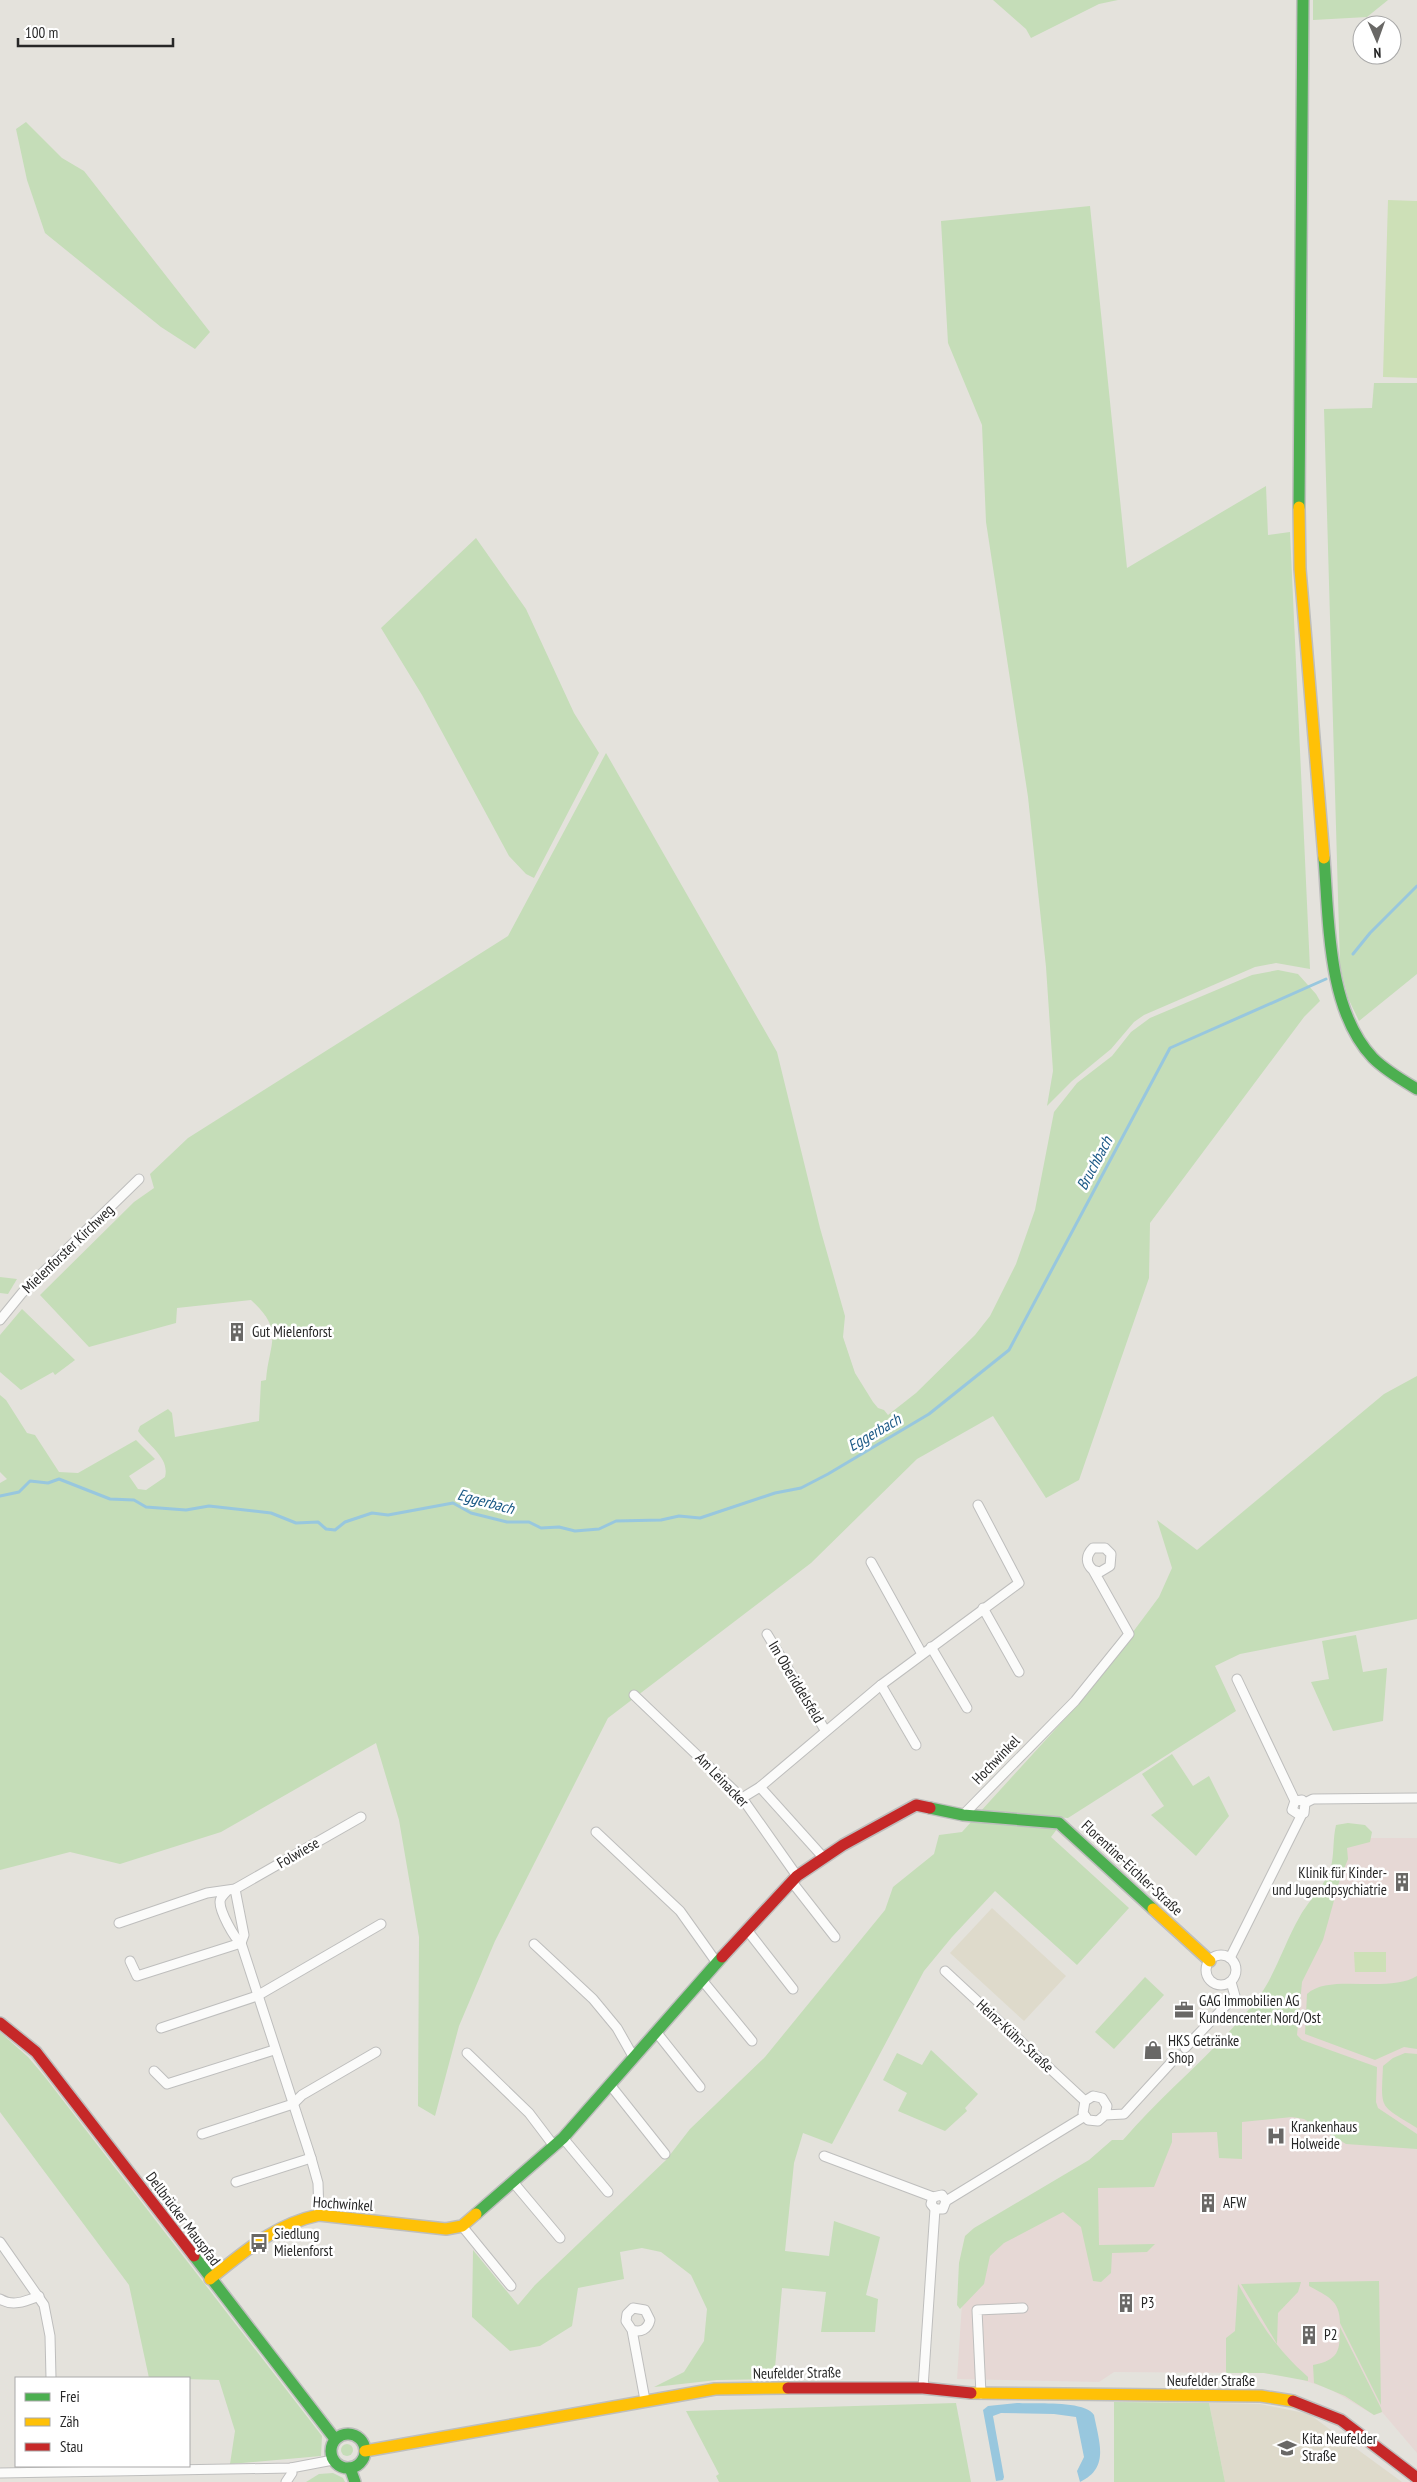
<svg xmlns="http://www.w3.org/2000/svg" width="1417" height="2482" font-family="'PT Sans Narrow',sans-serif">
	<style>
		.education { fill: #dedacb }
		.medical { fill: #e6d8d5 }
		.green { fill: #c5ddb8 }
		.pitch { fill: #cde0b7 }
		.water { fill: #98c7de }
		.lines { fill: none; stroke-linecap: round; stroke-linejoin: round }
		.stream { stroke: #98c7de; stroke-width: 3 }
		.street-casing { stroke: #bebebd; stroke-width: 11 }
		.fast-casing { stroke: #bebebd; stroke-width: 14 }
		.slow-casing { stroke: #bebebd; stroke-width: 14 }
		.jam-casing { stroke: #bebebd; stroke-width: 14 }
		.street { stroke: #fbfbfa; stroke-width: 9 }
		.fast { stroke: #4caf50; stroke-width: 11 }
		.slow { stroke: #ffc107; stroke-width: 11 }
		.jam { stroke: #c62828; stroke-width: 11 }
		.labels { text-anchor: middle; stroke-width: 5; stroke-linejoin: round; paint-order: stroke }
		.street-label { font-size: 15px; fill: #272727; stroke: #fff }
		.poi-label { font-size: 15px; fill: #272727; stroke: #fff; text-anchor: start }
		.water-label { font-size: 16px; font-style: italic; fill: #1b5986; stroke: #fff }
	</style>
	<rect width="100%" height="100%" fill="#e4e2dc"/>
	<g class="education">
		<polygon points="992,1908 1066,1976 1024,2021 950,1953"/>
		<polygon points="1209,2403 1260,2404 1309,2414 1402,2482 1225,2482"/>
	</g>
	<polygon class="medical" points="1343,1836 1361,1838 1417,1838 1417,2453 1382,2412 1374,2415 1330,2389 1297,2378 1263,2373 1114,2372 1099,2382 957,2379 966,2243 1158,2118 1269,1986 1325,1883"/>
	<g class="green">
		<polygon points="993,0 1118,0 1099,4 1031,38 1026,29"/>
		<polygon points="1313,0 1388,0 1367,17 1313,20"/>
		<polygon points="26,122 62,158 84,171 210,332 195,349 161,327 45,233 27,180 16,129"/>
		<polygon points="1090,206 1127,568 1266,486 1268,535 1290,532 1310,969 1276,963 1255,967 1144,1015 1134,1022 1111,1049 1072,1081 1047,1106 1053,1071 1046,967 1028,797 986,522 982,425 948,343 941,221"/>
		<polygon points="1374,383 1417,383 1417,974 1359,1021 1348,998 1340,966 1324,409 1372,408"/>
		<polygon points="476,538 526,609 574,713 599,753 534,878 526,874 509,856 422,695 381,628"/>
		<path d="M 606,753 L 777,1052 L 820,1228 L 845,1316 L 843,1337 L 855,1373 L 873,1402 L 878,1408 L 884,1410 L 888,1415 L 916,1393 L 975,1335 L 990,1316 L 1016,1264 L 1035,1210 L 1054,1112 L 1077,1083 L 1112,1056 L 1131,1032 L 1150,1018 L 1252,975 L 1278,970 L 1298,974 L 1316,994 L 1320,1001 L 1304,1017 L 1150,1223 L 1149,1278 L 1079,1480 L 1046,1498 L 993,1416 L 917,1459 L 811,1563 L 608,1718 L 495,1941 L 459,2026 L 435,2116 L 418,2106 L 419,1937 L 399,1820 L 376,1743 L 221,1832 L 120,1864 L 70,1852 L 0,1870 L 0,1483 L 7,1479 L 0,1472 L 0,1395 L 6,1400 L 27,1433 L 35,1435 L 59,1472 L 78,1473 L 136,1440 L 155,1459 L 129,1476 L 138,1489 L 146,1490 L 165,1477 C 170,1458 149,1446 138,1431 L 140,1426 L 168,1409 L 172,1413 L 175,1437 L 259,1421 L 261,1381 L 266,1380 C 269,1342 285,1331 251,1300 L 177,1308 L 176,1323 L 89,1347 L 40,1295 L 134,1202 L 154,1188 L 150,1174 L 188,1138 L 508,936 Z"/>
		<polygon points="0,1277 17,1279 8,1294 0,1293"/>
		<polygon points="22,1309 75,1360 55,1375 53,1372 21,1390 0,1372 0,1335"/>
		<polygon points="1417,1376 1417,1619 1240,1654 1215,1666 1236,1711 1068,1818 980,1812 1083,1699 1159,1597 1172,1568 1157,1520 1197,1550 1384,1394"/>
		<polygon points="1356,1635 1363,1672 1387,1668 1383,1721 1333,1731 1311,1682 1329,1679 1322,1641"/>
		<polygon points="1172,1754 1193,1786 1209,1776 1229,1816 1196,1856 1151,1815 1164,1806 1142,1774"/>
		<polygon points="972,1821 1057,1829 1051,1837 1129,1908 1077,1965 995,1891 952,1937 924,1971 832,2144 803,2133 794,2163 785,2251 829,2256 834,2221 880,2237 866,2295 878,2299 875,2332 821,2332 826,2292 782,2288 774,2379 717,2380 654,2387 684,2372 704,2341 707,2309 691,2275 661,2252 642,2248 620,2252 624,2279 578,2288 572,2326 540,2346 510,2351 472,2317 473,2250 518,2305 535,2285 666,2160 690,2129 765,2057 885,1910 893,1887 934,1854 939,1835 962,1832"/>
		<path d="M 1348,1823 L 1365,1825 L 1372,1832 L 1370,1842 L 1347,1848 L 1348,1859 L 1340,1879 L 1323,1940 L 1302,1982 L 1297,2035 L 1302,2040 L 1377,2067 L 1376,2102 L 1378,2108 L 1417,2134 L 1417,2149 L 1346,2144 L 1304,2119 L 1292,2117 L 1242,2122 L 1242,2159 L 1219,2158 L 1217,2132 L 1172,2133 L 1172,2142 L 1154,2187 L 1098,2188 L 1099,2245 L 1155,2244 L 1147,2252 L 1112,2253 L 1111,2273 L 1101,2282 L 1093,2281 L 1081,2227 L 1063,2212 L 1004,2243 L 990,2256 L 984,2284 L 960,2309 L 957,2305 L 959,2263 L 965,2236 L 974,2228 L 1089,2160 L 1112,2140 L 1123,2140 C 1165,2091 1217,2051 1257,1999 C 1274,1978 1285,1942 1299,1918 C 1309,1899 1328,1884 1332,1862 C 1334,1850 1333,1838 1336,1825 Z"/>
		<path d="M 1417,1976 L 1417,2049 L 1404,2047 L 1375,2060 L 1305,2034 L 1307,1994 C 1329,1973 1388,1994 1417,1976 Z"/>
		<polygon points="1145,1977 1164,1995 1114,2049 1095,2032"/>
		<polygon points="0,2032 28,2057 45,2077 322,2436 321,2456 230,2464 235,2431 219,2380 149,2378 129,2285 0,2112"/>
		<polygon points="931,2050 978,2094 965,2108 967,2111 945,2131 898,2111 907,2093 883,2080 897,2053 922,2065"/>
		<path d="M 1405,2053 L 1417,2054 L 1417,2128 C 1379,2104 1381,2111 1383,2066 L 1393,2058 Z"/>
		<path d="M 1379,2281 L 1381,2405 L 1340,2323 C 1340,2300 1327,2296 1309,2286 L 1309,2282 Z"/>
		<polygon points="1301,2282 1298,2292 1278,2313 1277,2344 1241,2284"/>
		<path d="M 1238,2284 C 1260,2322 1274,2347 1308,2377 L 1308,2381 L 1264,2373 L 1226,2373 L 1226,2338 L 1235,2331 Z"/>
		<path d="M 1340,2327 L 1381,2408 L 1382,2412 L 1374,2415 L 1345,2396 L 1314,2383 L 1313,2365 C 1339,2360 1340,2351 1340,2327 Z"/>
		<polygon points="1114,2402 1209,2403 1225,2482 1114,2482"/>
		<polygon points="956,2403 971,2482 719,2482 716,2476 719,2474 686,2411"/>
		<circle cx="347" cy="2450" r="6"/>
		<polygon points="333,2473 343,2478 345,2482 306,2482 319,2474"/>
	</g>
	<g class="pitch">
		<polygon points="1388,200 1417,201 1417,378 1383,377"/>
		<polygon points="1354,1952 1386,1952 1386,1972 1355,1972"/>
	</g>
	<path class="water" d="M 1017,2403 C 1035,2404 1085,2400 1094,2415 C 1099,2442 1110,2468 1080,2482 L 1077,2471 L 1084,2457 L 1076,2417 L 1054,2414 L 1001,2413 L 993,2416 L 1004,2477 L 1003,2480 L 996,2481 L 983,2410 L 988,2406 Z"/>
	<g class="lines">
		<g class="stream">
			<polyline points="1353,954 1370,933 1417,886"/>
			<polyline points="0,1496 19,1492 30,1481 48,1483 59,1479 110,1499 134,1500 146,1507 186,1510 209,1506 271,1513 296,1523 318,1522 326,1529 335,1530 345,1522 372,1513 388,1515 453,1503 471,1513 507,1522 529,1522 541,1528 559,1527 575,1531 599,1529 616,1521 661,1520 679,1516 700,1518 775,1493 801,1488 828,1474 929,1414 1009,1350 1170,1048 1326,979"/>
		</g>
		<g class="street-casing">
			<g id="street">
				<polyline points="0,1320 22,1293 139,1179"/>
				<polyline points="871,1562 922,1654"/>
				<polyline points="983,1608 1019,1672"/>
				<polyline points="767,1634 825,1730"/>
				<polyline points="931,1647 967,1708"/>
				<polyline points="1237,1679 1295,1801 1292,1810 1298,1814 1304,1813 1305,1803 1302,1800 1295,1801"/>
				<polyline points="881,1685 916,1745"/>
				<polyline points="634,1695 742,1798 797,1876"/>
				<polyline points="760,1787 823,1857"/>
				<polyline points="742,1798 760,1787 881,1685 1019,1583 978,1505"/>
				<polyline points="1305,1803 1313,1799 1417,1798"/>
				<path d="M 963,1815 L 1075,1701 L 1129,1634 L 1093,1570 L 1100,1572 L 1110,1566 L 1111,1554 L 1105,1548 L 1093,1548 C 1086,1555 1085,1563 1093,1570"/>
				<polyline points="596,1832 680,1911 717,1963"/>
				<polyline points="792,1882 835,1937"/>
				<polyline points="235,1889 244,1935 241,1943"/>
				<path d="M 226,1892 C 223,1895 220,1898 220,1902 C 220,1912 234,1938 241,1943 L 311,2158 L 318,2183 L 319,2215"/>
				<polyline points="119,1923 207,1893 235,1889 361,1817"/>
				<polyline points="747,1930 793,1989"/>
				<polyline points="534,1944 593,1999 617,2028 634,2058"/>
				<circle cx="1221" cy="1970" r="15"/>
				<polyline points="1230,1958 1302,1814"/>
				<polyline points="130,1961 137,1976 241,1943"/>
				<polyline points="945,1971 1085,2101"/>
				<polyline points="702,1980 752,2041"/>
				<polyline points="161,2028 257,1996 381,1924"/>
				<polyline points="657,2033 700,2087"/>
				<polyline points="1185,2048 1235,1996 1231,1982"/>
				<polyline points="467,2053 529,2113 554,2146"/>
				<polyline points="154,2071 167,2084 274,2050"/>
				<polyline points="611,2086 665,2154"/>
				<polyline points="1105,2115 1107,2106 1102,2098 1093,2096 1085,2101 1083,2113 1088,2120 1098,2121 1105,2115 1124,2114 1178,2055"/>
				<polyline points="202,2134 293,2104 302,2095 376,2052"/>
				<polyline points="563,2138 608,2192"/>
				<polyline points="824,2156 933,2197 942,2195 946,2201"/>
				<polyline points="236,2182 311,2158"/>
				<polyline points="513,2182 560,2238"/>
				<polyline points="935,2209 943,2209 946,2201 1085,2116"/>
				<polyline points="462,2226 511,2286"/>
				<polyline points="0,2242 44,2305 50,2336 51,2378"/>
				<path d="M 0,2299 C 13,2307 26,2301 39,2296"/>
				<path d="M 632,2330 C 641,2333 648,2329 650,2320 L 645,2310 L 633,2308 L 627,2314 L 626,2321 L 632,2330 L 645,2400"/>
				<polyline points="923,2388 935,2209 931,2204 933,2197"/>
				<polyline points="981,2394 977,2310 1023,2308"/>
				<polyline points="0,2473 291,2468 333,2460"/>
				<polyline points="286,2482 292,2473 291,2468"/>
			</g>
		</g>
		<g class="fast-casing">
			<g id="fast">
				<polyline points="1299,507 1303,0"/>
				<path d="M 1324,858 C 1329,920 1327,1010 1373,1058 C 1386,1071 1402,1080 1417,1089"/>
				<polyline points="930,1808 963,1815 1059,1823 1153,1909"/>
				<polyline points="476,2214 563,2138 722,1957"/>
				<polyline points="194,2256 335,2439"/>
				<circle cx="348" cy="2451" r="17"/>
				<polyline points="350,2468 355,2482"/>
			</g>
		</g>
		<g class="slow-casing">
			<g id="slow">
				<polyline points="1299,507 1300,569 1324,858"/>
				<polyline points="1153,1909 1210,1961"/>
				<path d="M 210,2279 C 244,2252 275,2224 319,2215 L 446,2229 L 462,2226 L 476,2214"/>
				<polyline points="971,2393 1261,2396 1293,2401"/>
				<polyline points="365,2451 715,2389 788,2388"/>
			</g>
		</g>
		<g class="jam-casing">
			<g id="jam">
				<polyline points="722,1957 797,1876 843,1845 916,1805 930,1808"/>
				<polyline points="0,2023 36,2052 194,2256"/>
				<polyline points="788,2388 923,2388 971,2393"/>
				<polyline points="1293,2401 1341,2420 1417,2478"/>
			</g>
		</g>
		<use href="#street" class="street"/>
		<use href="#fast" class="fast"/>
		<use href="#slow" class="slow"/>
		<use href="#jam" class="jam"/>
	</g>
	<defs>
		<g id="building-bare" transform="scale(1.5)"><path d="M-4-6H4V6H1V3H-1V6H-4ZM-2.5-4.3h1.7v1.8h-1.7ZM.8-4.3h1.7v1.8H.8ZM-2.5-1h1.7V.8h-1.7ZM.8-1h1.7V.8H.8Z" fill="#696866" stroke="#fff" stroke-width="2.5" paint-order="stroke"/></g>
		<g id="office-bare" transform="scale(1.5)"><path d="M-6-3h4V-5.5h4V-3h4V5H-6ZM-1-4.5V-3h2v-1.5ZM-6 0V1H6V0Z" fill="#696866" stroke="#fff" stroke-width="2.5" paint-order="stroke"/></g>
		<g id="shop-bare" transform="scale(1.5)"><path d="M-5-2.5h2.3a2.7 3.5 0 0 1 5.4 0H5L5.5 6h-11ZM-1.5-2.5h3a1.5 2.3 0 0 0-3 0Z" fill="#696866" stroke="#fff" stroke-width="2.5" paint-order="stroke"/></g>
		<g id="hospital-bare" transform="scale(1.5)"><path d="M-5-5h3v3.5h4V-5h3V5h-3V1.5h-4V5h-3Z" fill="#696866" stroke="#fff" stroke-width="2.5" paint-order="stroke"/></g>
		<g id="bus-bare" transform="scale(1.5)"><path d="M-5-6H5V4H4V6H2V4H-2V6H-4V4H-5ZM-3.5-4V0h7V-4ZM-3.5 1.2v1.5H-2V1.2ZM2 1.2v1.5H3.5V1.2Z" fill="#696866" stroke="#fff" stroke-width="2.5" paint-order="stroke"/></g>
		<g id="school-bare" transform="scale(1.5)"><path d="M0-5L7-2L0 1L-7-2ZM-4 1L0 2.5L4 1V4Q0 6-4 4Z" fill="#696866" stroke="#fff" stroke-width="2.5" paint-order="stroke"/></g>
	</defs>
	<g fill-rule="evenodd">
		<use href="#building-bare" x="237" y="1332"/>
		<use href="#building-bare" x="1402" y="1882"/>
		<use href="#office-bare" x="1184" y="2010"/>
		<use href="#shop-bare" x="1153" y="2050"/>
		<use href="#hospital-bare" x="1276" y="2136"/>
		<use href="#building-bare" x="1208" y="2203"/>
		<use href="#bus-bare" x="259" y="2243"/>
		<use href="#building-bare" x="1126" y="2303"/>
		<use href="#building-bare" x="1309" y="2335"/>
		<use href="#school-bare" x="1287" y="2448"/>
	</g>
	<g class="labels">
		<g class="street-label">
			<text transform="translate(68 1249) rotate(-44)" y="5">Mielenforster Kirchweg</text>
			<text transform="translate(796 1682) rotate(59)" y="5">Im Oberiddelsfeld</text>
			<text transform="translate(996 1760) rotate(-46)" y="5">Hochwinkel</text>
			<text transform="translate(722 1780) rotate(46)" y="5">Am Leinacker</text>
			<text transform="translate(298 1853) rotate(-30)" y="5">Folwiese</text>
			<text transform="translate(1132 1868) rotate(43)" y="5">Florentine-Eichler-Straße</text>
			<text transform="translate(1015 2036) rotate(43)" y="5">Heinz-Kühn-Straße</text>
			<text transform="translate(343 2204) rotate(4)" y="5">Hochwinkel</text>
			<text transform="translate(183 2219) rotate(53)" y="5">Dellbrücker Mauspfad</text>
			<text transform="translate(797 2373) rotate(-1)" y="5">Neufelder Straße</text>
			<text x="1211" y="2386">Neufelder Straße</text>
		</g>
		<g class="poi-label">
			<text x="252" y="1337">Gut Mielenforst</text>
			<text x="1387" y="1878" text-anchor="end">Klinik für Kinder-<tspan x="1387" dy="17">und Jugendpsychiatrie</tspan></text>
			<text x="1199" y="2006">GAG Immobilien AG<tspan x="1199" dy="17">Kundencenter Nord/Ost</tspan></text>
			<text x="1168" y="2046">HKS Getränke<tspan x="1168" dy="17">Shop</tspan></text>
			<text x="1291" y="2132">Krankenhaus<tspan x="1291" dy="17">Holweide</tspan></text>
			<text x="1223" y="2208">AFW</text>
			<text x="274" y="2239">Siedlung<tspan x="274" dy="17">Mielenforst</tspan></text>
			<text x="1141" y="2308">P3</text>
			<text x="1324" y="2340">P2</text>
			<text x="1302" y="2444">Kita Neufelder<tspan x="1302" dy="17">Straße</tspan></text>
		</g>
		<g class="water-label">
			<text transform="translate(1094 1163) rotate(-62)" y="6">Bruchbach</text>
			<text transform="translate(874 1432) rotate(-30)" y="6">Eggerbach</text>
			<text transform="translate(486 1501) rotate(15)" y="6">Eggerbach</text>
		</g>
	</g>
	<rect x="15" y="2377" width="175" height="90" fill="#ffffff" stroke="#a9a9a9"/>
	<rect x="25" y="2393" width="25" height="8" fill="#4caf50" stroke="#a9a9a9"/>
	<text x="60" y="2402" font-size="15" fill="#272727">Frei</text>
	<rect x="25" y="2418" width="25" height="8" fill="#ffc107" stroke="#a9a9a9"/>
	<text x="60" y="2427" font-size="15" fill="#272727">Zäh</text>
	<rect x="25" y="2443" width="25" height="8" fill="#c62828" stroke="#a9a9a9"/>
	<text x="60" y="2452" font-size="15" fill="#272727">Stau</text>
	<g transform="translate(1377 40) rotate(178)"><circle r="24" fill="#ffffff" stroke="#a9a9a9"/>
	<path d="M0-4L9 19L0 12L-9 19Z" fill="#696866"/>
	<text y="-8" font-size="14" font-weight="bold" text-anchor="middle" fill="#272727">N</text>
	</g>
	<path d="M18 38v8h155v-8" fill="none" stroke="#272727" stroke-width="2.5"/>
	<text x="25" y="38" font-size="15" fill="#272727" stroke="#ffffff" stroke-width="4" paint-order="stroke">100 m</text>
</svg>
